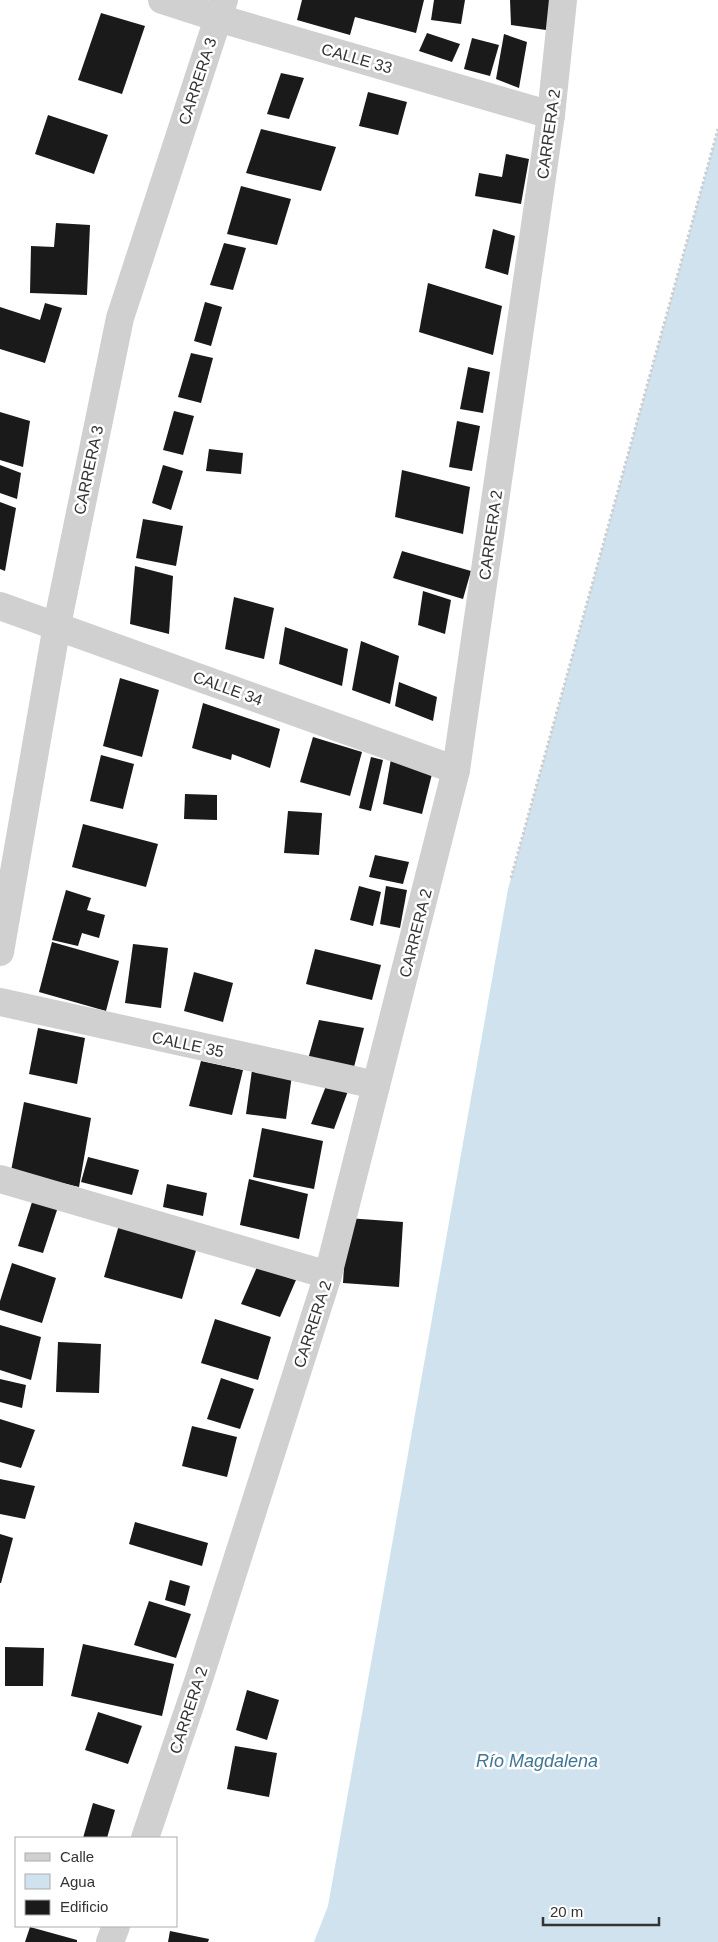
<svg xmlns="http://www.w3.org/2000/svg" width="718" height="1942" font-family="Helvetica,sans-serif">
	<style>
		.water { fill: #cfe2ee }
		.building { fill: #1a1a1a }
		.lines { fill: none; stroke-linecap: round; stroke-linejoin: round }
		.path { stroke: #cdcdcd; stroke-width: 3; stroke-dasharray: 2.5 2.5; stroke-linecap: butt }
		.minor { stroke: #d0d0d0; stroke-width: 28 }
		.labels { text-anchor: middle; stroke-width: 5; stroke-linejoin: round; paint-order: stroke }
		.street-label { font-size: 16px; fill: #333; stroke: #fff }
		.water-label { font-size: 18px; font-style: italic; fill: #3f7597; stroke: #fff }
	</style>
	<rect width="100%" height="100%" fill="#fff"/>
	<polygon class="water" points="718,129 718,1942 314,1942 328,1906 508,889"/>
	<g class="building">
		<polygon points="302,0 424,0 416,33 355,17 350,35 297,20"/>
		<polygon points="434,0 465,0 461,24 431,20"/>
		<polygon points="510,0 552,0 553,31 511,25"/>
		<polygon points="101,13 145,26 122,94 78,80"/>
		<polygon points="427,33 460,44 452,62 419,51"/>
		<polygon points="504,34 527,42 519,88 496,79"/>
		<polygon points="472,38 499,45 490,76 464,69"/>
		<polygon points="281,73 304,78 289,119 267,114"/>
		<polygon points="368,92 407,102 398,135 359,126"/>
		<polygon points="48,115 108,135 94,174 35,154"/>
		<polygon points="261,129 336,147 321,191 246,173"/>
		<polygon points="506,154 529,159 521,204 475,196 479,173 502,177"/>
		<polygon points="241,186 291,199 277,245 227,234"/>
		<polygon points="56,223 90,225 87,295 30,293 31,246 54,247"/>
		<polygon points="493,229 515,236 508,275 485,268"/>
		<polygon points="224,243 246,248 233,290 210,285"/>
		<polygon points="428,283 502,306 493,355 419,332"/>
		<polygon points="205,302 222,307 211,346 194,341"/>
		<polygon points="45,303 62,308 45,363 0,349 0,307 40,320"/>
		<polygon points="191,353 213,358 201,403 178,397"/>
		<polygon points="468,367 490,372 483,413 460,409"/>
		<polygon points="174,411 194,416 183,455 163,450"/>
		<polygon points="0,412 30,421 23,467 0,460"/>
		<polygon points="457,421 480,426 472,471 449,467"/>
		<polygon points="209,449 243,453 241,474 206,471"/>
		<polygon points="0,465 21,473 17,499 0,493"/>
		<polygon points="163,465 183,471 171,510 152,503"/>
		<polygon points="402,470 470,487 463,534 395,517"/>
		<polygon points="0,502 16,508 5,571 0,569"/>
		<polygon points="143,519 183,526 176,566 136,558"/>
		<polygon points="402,551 471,571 463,599 393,578"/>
		<polygon points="135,566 173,576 169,634 130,624"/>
		<polygon points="423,591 451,600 445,634 418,625"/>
		<polygon points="234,597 274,608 264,659 225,649"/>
		<polygon points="285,627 348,649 342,686 279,664"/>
		<polygon points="361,641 399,656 390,704 352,690"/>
		<polygon points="120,678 159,690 142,757 103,746"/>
		<polygon points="399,682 437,697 433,721 395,706"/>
		<polygon points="203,703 280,729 270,768 232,754 231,760 192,748"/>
		<polygon points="313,737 362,752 350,796 300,782"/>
		<polygon points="101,755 134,764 123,809 90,801"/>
		<polygon points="371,757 383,760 371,811 359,808"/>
		<polygon points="391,759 433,770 422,814 383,804"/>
		<polygon points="185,794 217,795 217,820 184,819"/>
		<polygon points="288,811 322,813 319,855 284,853"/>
		<polygon points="83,824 158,844 146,887 72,867"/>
		<polygon points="375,855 409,862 403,884 369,877"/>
		<polygon points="359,886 381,892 373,926 350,920"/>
		<polygon points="386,886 407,890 400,928 380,924"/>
		<polygon points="66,890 91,898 87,910 105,915 99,938 82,933 78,946 52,940"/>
		<polygon points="52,942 119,961 106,1011 39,992"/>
		<polygon points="133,944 168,948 161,1008 125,1003"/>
		<polygon points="315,949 381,965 372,1000 306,984"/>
		<polygon points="194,972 233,983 223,1022 184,1011"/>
		<polygon points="319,1020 364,1028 354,1067 308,1059"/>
		<polygon points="38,1028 85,1038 77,1084 29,1074"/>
		<polygon points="201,1061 243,1070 232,1115 189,1106"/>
		<polygon points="252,1070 292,1075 286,1119 246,1114"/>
		<polygon points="326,1086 348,1091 334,1129 311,1124"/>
		<polygon points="24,1102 91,1118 79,1187 11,1171"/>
		<polygon points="262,1128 323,1141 314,1189 253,1177"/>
		<polygon points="88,1157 139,1170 132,1195 81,1182"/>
		<polygon points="249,1179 308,1194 299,1239 240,1225"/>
		<polygon points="167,1184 207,1193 203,1216 163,1207"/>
		<polygon points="33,1199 58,1207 43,1253 18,1246"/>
		<polygon points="121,1218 199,1240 182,1299 104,1277"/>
		<polygon points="347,1218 403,1222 399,1287 343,1283"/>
		<polygon points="12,1263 56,1278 42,1323 0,1310 0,1301"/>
		<polygon points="257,1267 296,1280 280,1317 241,1304"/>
		<polygon points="215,1319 271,1337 258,1380 201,1363"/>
		<polygon points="0,1325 41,1337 31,1380 0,1370"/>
		<polygon points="58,1342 101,1344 99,1393 56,1392"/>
		<polygon points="221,1378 254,1389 240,1429 207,1419"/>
		<polygon points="0,1379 26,1385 22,1408 0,1402"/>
		<polygon points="0,1419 35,1430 21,1468 0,1462"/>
		<polygon points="192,1426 237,1437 227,1477 182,1466"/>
		<polygon points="0,1479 35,1486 25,1519 0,1514"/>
		<polygon points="135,1522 208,1543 202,1566 129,1544"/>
		<polygon points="0,1534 13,1538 1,1583 0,1583"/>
		<polygon points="170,1580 190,1586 185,1606 165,1600"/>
		<polygon points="149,1601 191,1614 176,1658 134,1645"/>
		<polygon points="83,1644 174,1664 162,1716 71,1696"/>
		<polygon points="5,1647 44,1648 43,1686 5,1686"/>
		<polygon points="247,1690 279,1700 267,1740 236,1730"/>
		<polygon points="98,1712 142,1726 128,1764 85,1750"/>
		<polygon points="235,1746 277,1753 269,1797 227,1789"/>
		<polygon points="93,1803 115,1810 107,1838 83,1838"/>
		<polygon points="30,1927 77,1940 77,1942 25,1942"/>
		<polygon points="170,1931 209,1939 208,1942 168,1942"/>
	</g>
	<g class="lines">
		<polyline class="path" points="511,878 718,129"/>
		<g class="minor">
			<polyline points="162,0 218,18 551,115"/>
			<polyline points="0,606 456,770"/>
			<polyline points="0,952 57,625 120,318 224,0"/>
			<polyline points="0,1002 376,1085"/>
			<polyline points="0,1179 328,1275"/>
			<polyline points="145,1838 199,1679 328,1275 456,770 551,115 563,0"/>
			<polyline points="110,1942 116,1926"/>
		</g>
	</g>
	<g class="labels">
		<g class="street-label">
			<text transform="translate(357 58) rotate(16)" y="6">CALLE 33</text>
			<text transform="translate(197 81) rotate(-72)" y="6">CARRERA 3</text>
			<text transform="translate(548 134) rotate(-82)" y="6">CARRERA 2</text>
			<text transform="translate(88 470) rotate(-78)" y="6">CARRERA 3</text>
			<text transform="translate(490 535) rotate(-82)" y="6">CARRERA 2</text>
			<text transform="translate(228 688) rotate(20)" y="6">CALLE 34</text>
			<text transform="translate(415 933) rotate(-76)" y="6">CARRERA 2</text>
			<text transform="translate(188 1044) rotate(12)" y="6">CALLE 35</text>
			<text transform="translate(312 1324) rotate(-72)" y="6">CARRERA 2</text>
			<text transform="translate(188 1710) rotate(-72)" y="6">CARRERA 2</text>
		</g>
		<g class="water-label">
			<text x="537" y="1767">Río Magdalena</text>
		</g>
	</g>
	<rect x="15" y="1837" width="162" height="90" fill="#ffffff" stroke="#adadad"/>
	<rect x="25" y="1853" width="25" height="8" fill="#d0d0d0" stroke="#adadad"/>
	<text x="60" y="1862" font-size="15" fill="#333333">Calle</text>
	<rect x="25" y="1874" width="25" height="15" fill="#cfe2ee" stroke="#adadad"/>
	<text x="60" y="1887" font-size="15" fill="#333333">Agua</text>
	<rect x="25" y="1900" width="25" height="15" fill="#1a1a1a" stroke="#adadad"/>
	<text x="60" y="1912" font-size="15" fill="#333333">Edificio</text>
	<path d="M543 1917v8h116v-8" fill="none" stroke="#333333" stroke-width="2.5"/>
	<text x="550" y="1917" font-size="15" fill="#333333" stroke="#ffffff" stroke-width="4" paint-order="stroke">20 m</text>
</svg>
